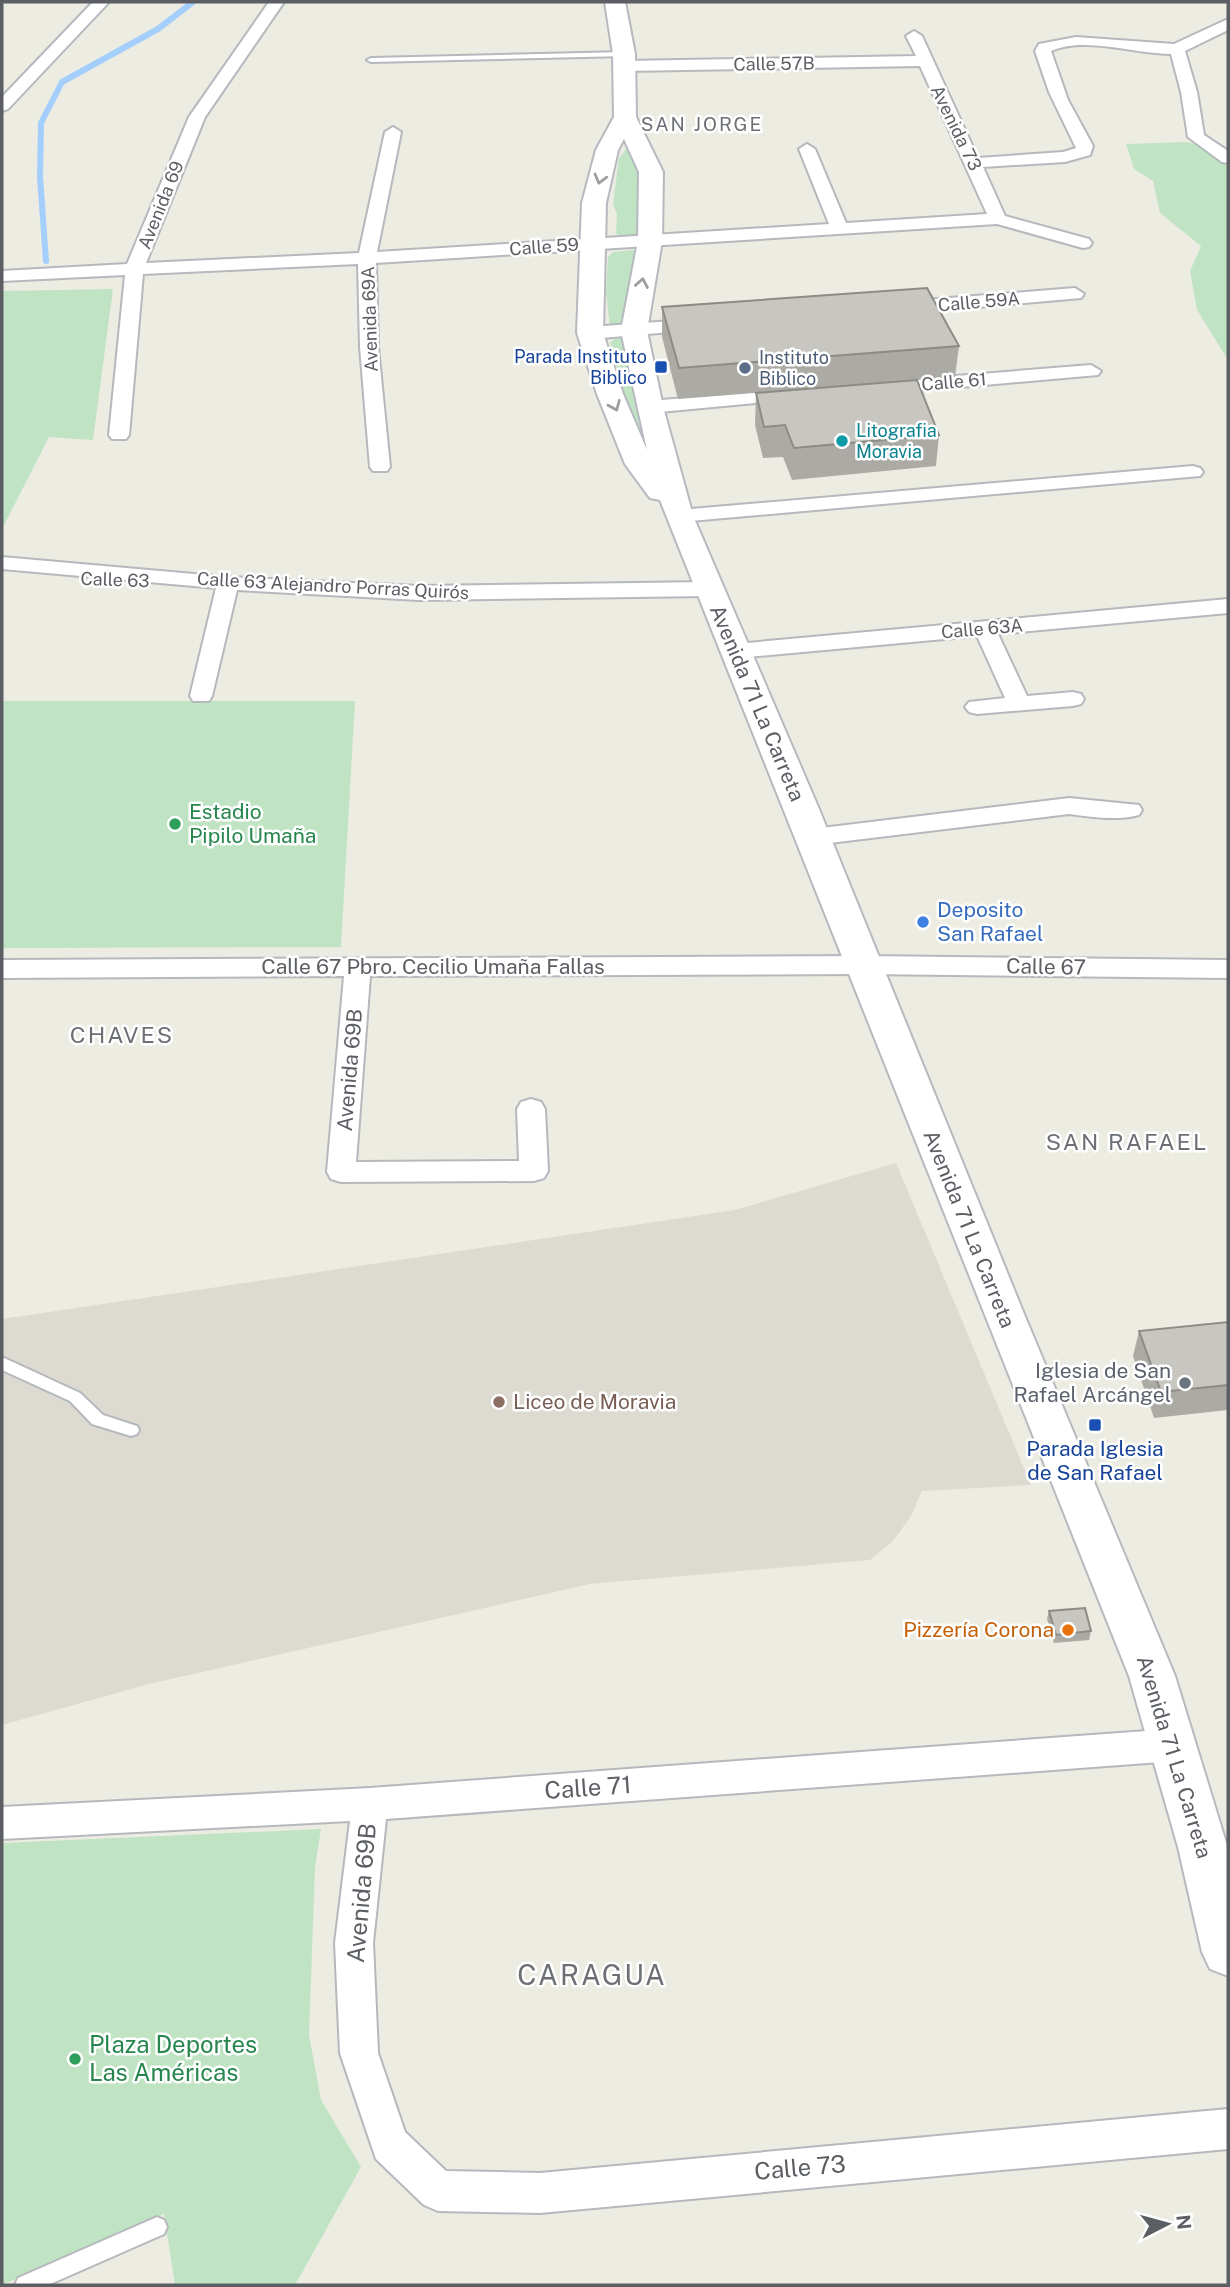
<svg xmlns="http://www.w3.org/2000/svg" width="1230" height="2287" font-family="'Public Sans',sans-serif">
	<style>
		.education { fill: #dddbd1 }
		.green { fill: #c0e4c3 }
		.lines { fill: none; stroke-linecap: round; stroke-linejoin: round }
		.stream { stroke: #a4cefc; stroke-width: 6 }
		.lane-casing { stroke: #b5b8bd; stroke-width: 4 }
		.street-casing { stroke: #b5b8bd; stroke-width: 4 }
		.secondary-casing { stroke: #b6b9bf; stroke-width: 4 }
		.lane { fill: #fff; fill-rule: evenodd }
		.street { fill: #fff; fill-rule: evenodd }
		.secondary { fill: #fff; fill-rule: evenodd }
		.wall { fill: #acaaa5 }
		.building { fill: #c8c6c0; stroke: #8c8b86; stroke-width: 2 }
		.oneway { stroke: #9d9ea1 }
		.transit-dot { fill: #1a4fb4; stroke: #fff; stroke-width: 2.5 }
		.service-dot { fill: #5c6f8a; stroke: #fff; stroke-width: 2.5 }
		.culture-dot { fill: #0f9aa8; stroke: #fff; stroke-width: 2.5 }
		.leisure-dot { fill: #2e9e5b; stroke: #fff; stroke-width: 2.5 }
		.shop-dot { fill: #3f7fe0; stroke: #fff; stroke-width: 2.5 }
		.worship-dot { fill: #6b7280; stroke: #fff; stroke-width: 2.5 }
		.education-dot { fill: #8d6e63; stroke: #fff; stroke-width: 2.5 }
		.food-dot { fill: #e8710a; stroke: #fff; stroke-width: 2.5 }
		.labels { text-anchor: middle; stroke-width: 5; stroke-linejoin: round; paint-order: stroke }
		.far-street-label { font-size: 18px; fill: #5b5e63; stroke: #fff }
		.far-transit-label { font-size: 18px; fill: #164399; stroke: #fff; text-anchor: end }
		.far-service-label { font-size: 18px; fill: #4e5e75; stroke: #fff; text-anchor: start }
		.far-culture-label { font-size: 18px; fill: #0d838f; stroke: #fff; text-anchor: start }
		.far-neighbourhood-label { font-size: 19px; letter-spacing: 2px; fill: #6c7075; stroke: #fff }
		.street-label { font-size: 21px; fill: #5b5e63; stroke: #fff }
		.leisure-label { font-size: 21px; fill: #27864d; stroke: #fff; text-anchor: start }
		.shop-label { font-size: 21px; fill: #366cbe; stroke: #fff; text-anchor: start }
		.worship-label { font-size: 21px; fill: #5b616d; stroke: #fff; text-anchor: end }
		.education-label { font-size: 21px; fill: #785e54; stroke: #fff; text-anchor: start }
		.transit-label { font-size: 21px; fill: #164399; stroke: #fff }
		.food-label { font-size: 21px; fill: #c56008; stroke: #fff; text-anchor: end }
		.neighbourhood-label { font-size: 23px; letter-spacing: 2px; fill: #6c7075; stroke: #fff }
		.near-street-label { font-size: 24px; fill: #5b5e63; stroke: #fff }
		.near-leisure-label { font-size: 24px; fill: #27864d; stroke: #fff; text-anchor: start }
		.near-neighbourhood-label { font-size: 28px; letter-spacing: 2px; fill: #6c7075; stroke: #fff }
	</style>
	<rect width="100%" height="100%" fill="#edece3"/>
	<polygon class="education" points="896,1163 1031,1485 922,1491 911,1516 893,1541 870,1560 590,1584 149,1684 2,1725 2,1319 735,1210"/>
	<g class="green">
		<polygon points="1185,142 1228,150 1228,360 1197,310 1190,271 1201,246 1160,213 1153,181 1134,169 1126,144"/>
		<polygon points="629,145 641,159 639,237 622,238 616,233 617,214 613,204 619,158"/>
		<polygon points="635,250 639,253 628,329 610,328 606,292 608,257 613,252"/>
		<polygon points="113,289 93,440 49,437 2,529 2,291"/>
		<polygon points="623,337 648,445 639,443 610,343 616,338"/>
		<polygon points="2,701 355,701 341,947 2,948"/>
		<polygon points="321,1829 315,1868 309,2035 321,2100 361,2167 295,2285 175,2285 164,2214 2,2285 2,1843"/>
	</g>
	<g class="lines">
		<polyline class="stream" points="46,261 40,177 41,123 62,82 158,29 193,2"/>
		<g class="lane-casing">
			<g id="lane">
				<polygon points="624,52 627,52 627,56 371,62 367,60 371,58"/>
				<polygon points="2,1357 80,1393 103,1415 137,1426 139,1430 137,1434 131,1436 92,1424 70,1401 2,1370"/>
				<polygon points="157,2217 164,2220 167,2227 164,2234 48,2285 15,2285 18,2278"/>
			</g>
		</g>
		<g class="street-casing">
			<g id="street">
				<polygon points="93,2 109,2 8,109 2,111 2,97"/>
				<path d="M 269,2 L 284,2 L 205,117 L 146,263 L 359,253 L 385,132 L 393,127 L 401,132 L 377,252 L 829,224 L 799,149 L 807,144 L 815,149 L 846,223 L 987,214 L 920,66 L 624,71 L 616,66 L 624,61 L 916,56 L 906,36 L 914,31 L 922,36 L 978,158 L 1063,152 L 1076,148 L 1049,92 L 1035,51 L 1039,44 L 1076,37 L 1174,44 L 1228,19 L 1228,30 L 1185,51 L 1197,92 L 1204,135 L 1228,151 L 1228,163 L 1222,162 L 1188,137 L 1181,92 L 1171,54 C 1133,54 1086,36 1051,51 L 1068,100 L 1093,146 L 1090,155 L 1065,162 L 983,167 L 1005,216 L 1089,239 L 1092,243 L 1089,247 L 1083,248 L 997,224 L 376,263 L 378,347 L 390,467 L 387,471 L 373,471 L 370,467 L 360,347 L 358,264 L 143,274 L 129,435 L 126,439 L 112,439 L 109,435 L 125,275 L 2,281 L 2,271 L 127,264 L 189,117 Z"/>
				<polygon points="1075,288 1084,294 1081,298 899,314 890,308 899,302"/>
				<polygon points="698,319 705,321 707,325 705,329 590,339 581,333 590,327"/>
				<polygon points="1091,365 1101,371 1098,375 882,394 872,388 882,382"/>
				<polygon points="793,389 803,395 800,399 649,413 639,407 649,401"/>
				<polygon points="1193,466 1200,468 1203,472 1200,476 679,522 672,520 669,516 672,512 679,510"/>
				<polygon points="2,557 228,577 419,586 708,582 716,584 719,589 716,594 708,596 419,600 237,590 212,696 209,701 193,701 190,696 216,588 2,569"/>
				<polygon points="1228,599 1228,613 998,634 1027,696 1073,692 1081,694 1084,699 1081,704 1073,706 977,714 969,712 965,707 969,702 1005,698 977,636 736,658 728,656 725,651 728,646 736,644"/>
				<path d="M 1069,798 L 1139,805 L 1142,810 L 1139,815 C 1115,821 1092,817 1069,814 L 813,845 L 804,842 L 801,837 L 804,832 L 813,829 Z"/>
				<polygon points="864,956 1228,960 1228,978 864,974 370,976 356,1162 519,1161 517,1109 521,1102 531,1099 541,1102 545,1109 548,1171 544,1178 534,1181 341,1182 331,1179 327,1172 344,976 2,978 2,960"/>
				<polygon points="1174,1729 1186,1734 1191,1745 1186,1756 1174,1761 386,1819 373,1943 378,2053 405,2132 446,2171 540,2173 1228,2109 1228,2149 540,2213 438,2211 424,2205 376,2159 340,2053 335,1943 350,1821 2,1839 2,1807 370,1788"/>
			</g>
		</g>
		<g class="secondary-casing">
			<path id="secondary" d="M 605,2 L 625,2 L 635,54 L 636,117 L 663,172 L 662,241 L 647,331 L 663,407 L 693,516 L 819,809 L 1024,1314 L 1175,1676 L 1228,1849 L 1228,1976 L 1210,1969 L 1202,1952 L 1178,1847 L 1129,1676 L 660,500 L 650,498 L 625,464 L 597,394 L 577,333 L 582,203 L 596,150 L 614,117 L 613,54 ZM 624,139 L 639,172 L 638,241 L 621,331 L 647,450 L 623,394 L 603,333 L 606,203 L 618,150 Z"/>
		</g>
		<use href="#lane" class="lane"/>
		<use href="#street" class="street"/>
		<use href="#secondary" class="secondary"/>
	</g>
	<g class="wall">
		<polygon points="662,307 959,346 955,377 678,399 662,337"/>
		<polygon points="756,393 939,435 936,466 792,480 783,457 763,458 755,425"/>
		<polygon points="1228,1322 1228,1410 1154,1418 1133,1356 1139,1331"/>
		<polygon points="1049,1611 1091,1631 1089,1640 1054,1643 1047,1619"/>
	</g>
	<g class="building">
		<polygon points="927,288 959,346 679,368 662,307"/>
		<polygon points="917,380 939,435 794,448 785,425 764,427 756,393"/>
		<polygon points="1228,1322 1228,1385 1161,1392 1139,1331"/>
		<polygon points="1085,1608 1091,1631 1056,1635 1049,1611"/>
	</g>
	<defs><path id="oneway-chevron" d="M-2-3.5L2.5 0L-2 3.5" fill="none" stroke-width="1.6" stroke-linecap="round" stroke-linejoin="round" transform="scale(1.75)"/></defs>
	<g class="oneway">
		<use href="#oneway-chevron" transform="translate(600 179) rotate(105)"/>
		<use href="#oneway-chevron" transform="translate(642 283) rotate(-80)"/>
		<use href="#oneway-chevron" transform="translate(615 406) rotate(67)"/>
	</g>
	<g class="transit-dot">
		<rect x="654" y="360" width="14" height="14" rx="3.5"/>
		<rect x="1088" y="1418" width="14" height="14" rx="3.5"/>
	</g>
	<circle class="service-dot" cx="745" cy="368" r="7"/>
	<circle class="culture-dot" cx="842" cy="441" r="7"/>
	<g class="leisure-dot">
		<circle cx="175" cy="824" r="7"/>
		<circle cx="75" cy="2059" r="7"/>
	</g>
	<circle class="shop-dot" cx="923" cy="922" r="7"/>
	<circle class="worship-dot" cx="1185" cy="1383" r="7"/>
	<circle class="education-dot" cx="499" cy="1402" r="7"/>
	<circle class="food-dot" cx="1068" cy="1630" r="7"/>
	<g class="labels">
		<g class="far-street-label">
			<text transform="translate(774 64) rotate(-1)" y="6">Calle 57B</text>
			<text transform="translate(956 128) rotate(64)" y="6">Avenida 73</text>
			<text transform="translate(161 205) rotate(-68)" y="6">Avenida 69</text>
			<text transform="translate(544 247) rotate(-4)" y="6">Calle 59</text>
			<text transform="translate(979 302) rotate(-5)" y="6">Calle 59A</text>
			<text transform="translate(370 319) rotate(-92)" y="6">Avenida 69A</text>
			<text transform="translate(954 382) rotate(-5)" y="6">Calle 61</text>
			<text transform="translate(115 580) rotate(2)" y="6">Calle 63</text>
			<text transform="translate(333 586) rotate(3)" y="6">Calle 63 Alejandro Porras Quirós</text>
			<text transform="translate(982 629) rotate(-5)" y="6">Calle 63A</text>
		</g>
		<g class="far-transit-label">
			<text x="647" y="363">Parada Instituto<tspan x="647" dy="21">Biblico</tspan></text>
		</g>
		<g class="far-service-label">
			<text x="759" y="364">Instituto<tspan x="759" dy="21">Biblico</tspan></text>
		</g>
		<g class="far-culture-label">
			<text x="856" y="437">Litografia<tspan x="856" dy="21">Moravia</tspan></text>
		</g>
		<g class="far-neighbourhood-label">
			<text x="702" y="131">SAN JORGE</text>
		</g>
		<g class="street-label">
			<text transform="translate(757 703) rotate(67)" y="7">Avenida 71 La Carreta</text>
			<text x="433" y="974">Calle 67 Pbro. Cecilio Umaña Fallas</text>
			<text transform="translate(1046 967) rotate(1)" y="7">Calle 67</text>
			<text transform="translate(350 1070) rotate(-85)" y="7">Avenida 69B</text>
			<text transform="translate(969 1229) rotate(68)" y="7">Avenida 71 La Carreta</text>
			<text transform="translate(1174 1757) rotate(73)" y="7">Avenida 71 La Carreta</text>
		</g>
		<g class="leisure-label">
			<text x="189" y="819">Estadio<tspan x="189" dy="24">Pipilo Umaña</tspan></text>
		</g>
		<g class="shop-label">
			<text x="937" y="917">Deposito<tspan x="937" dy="24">San Rafael</tspan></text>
		</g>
		<g class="worship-label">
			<text x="1171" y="1378">Iglesia de San<tspan x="1171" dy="24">Rafael Arcángel</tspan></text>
		</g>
		<g class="education-label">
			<text x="513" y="1409">Liceo de Moravia</text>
		</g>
		<g class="transit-label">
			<text x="1095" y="1456">Parada Iglesia<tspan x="1095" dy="24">de San Rafael</tspan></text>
		</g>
		<g class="food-label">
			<text x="1054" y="1637">Pizzería Corona</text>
		</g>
		<g class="neighbourhood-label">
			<text x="122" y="1043">CHAVES</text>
			<text x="1127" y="1150">SAN RAFAEL</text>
		</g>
		<g class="near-street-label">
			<text transform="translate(588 1788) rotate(-4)" y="8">Calle 71</text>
			<text transform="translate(362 1893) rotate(-85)" y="8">Avenida 69B</text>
			<text transform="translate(800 2168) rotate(-5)" y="8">Calle 73</text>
		</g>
		<g class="near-leisure-label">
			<text x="89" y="2053">Plaza Deportes<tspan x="89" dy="28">Las Américas</tspan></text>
		</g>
		<g class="near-neighbourhood-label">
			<text x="592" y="1985">CARAGUA</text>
		</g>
	</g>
	<rect width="1230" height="2287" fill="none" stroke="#5b5e63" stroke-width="7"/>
	<g transform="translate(1167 2224) rotate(84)" stroke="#ffffff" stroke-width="5" paint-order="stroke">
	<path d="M0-5L12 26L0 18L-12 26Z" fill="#5b5e63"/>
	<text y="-10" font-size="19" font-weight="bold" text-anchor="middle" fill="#5b5e63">N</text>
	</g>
</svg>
